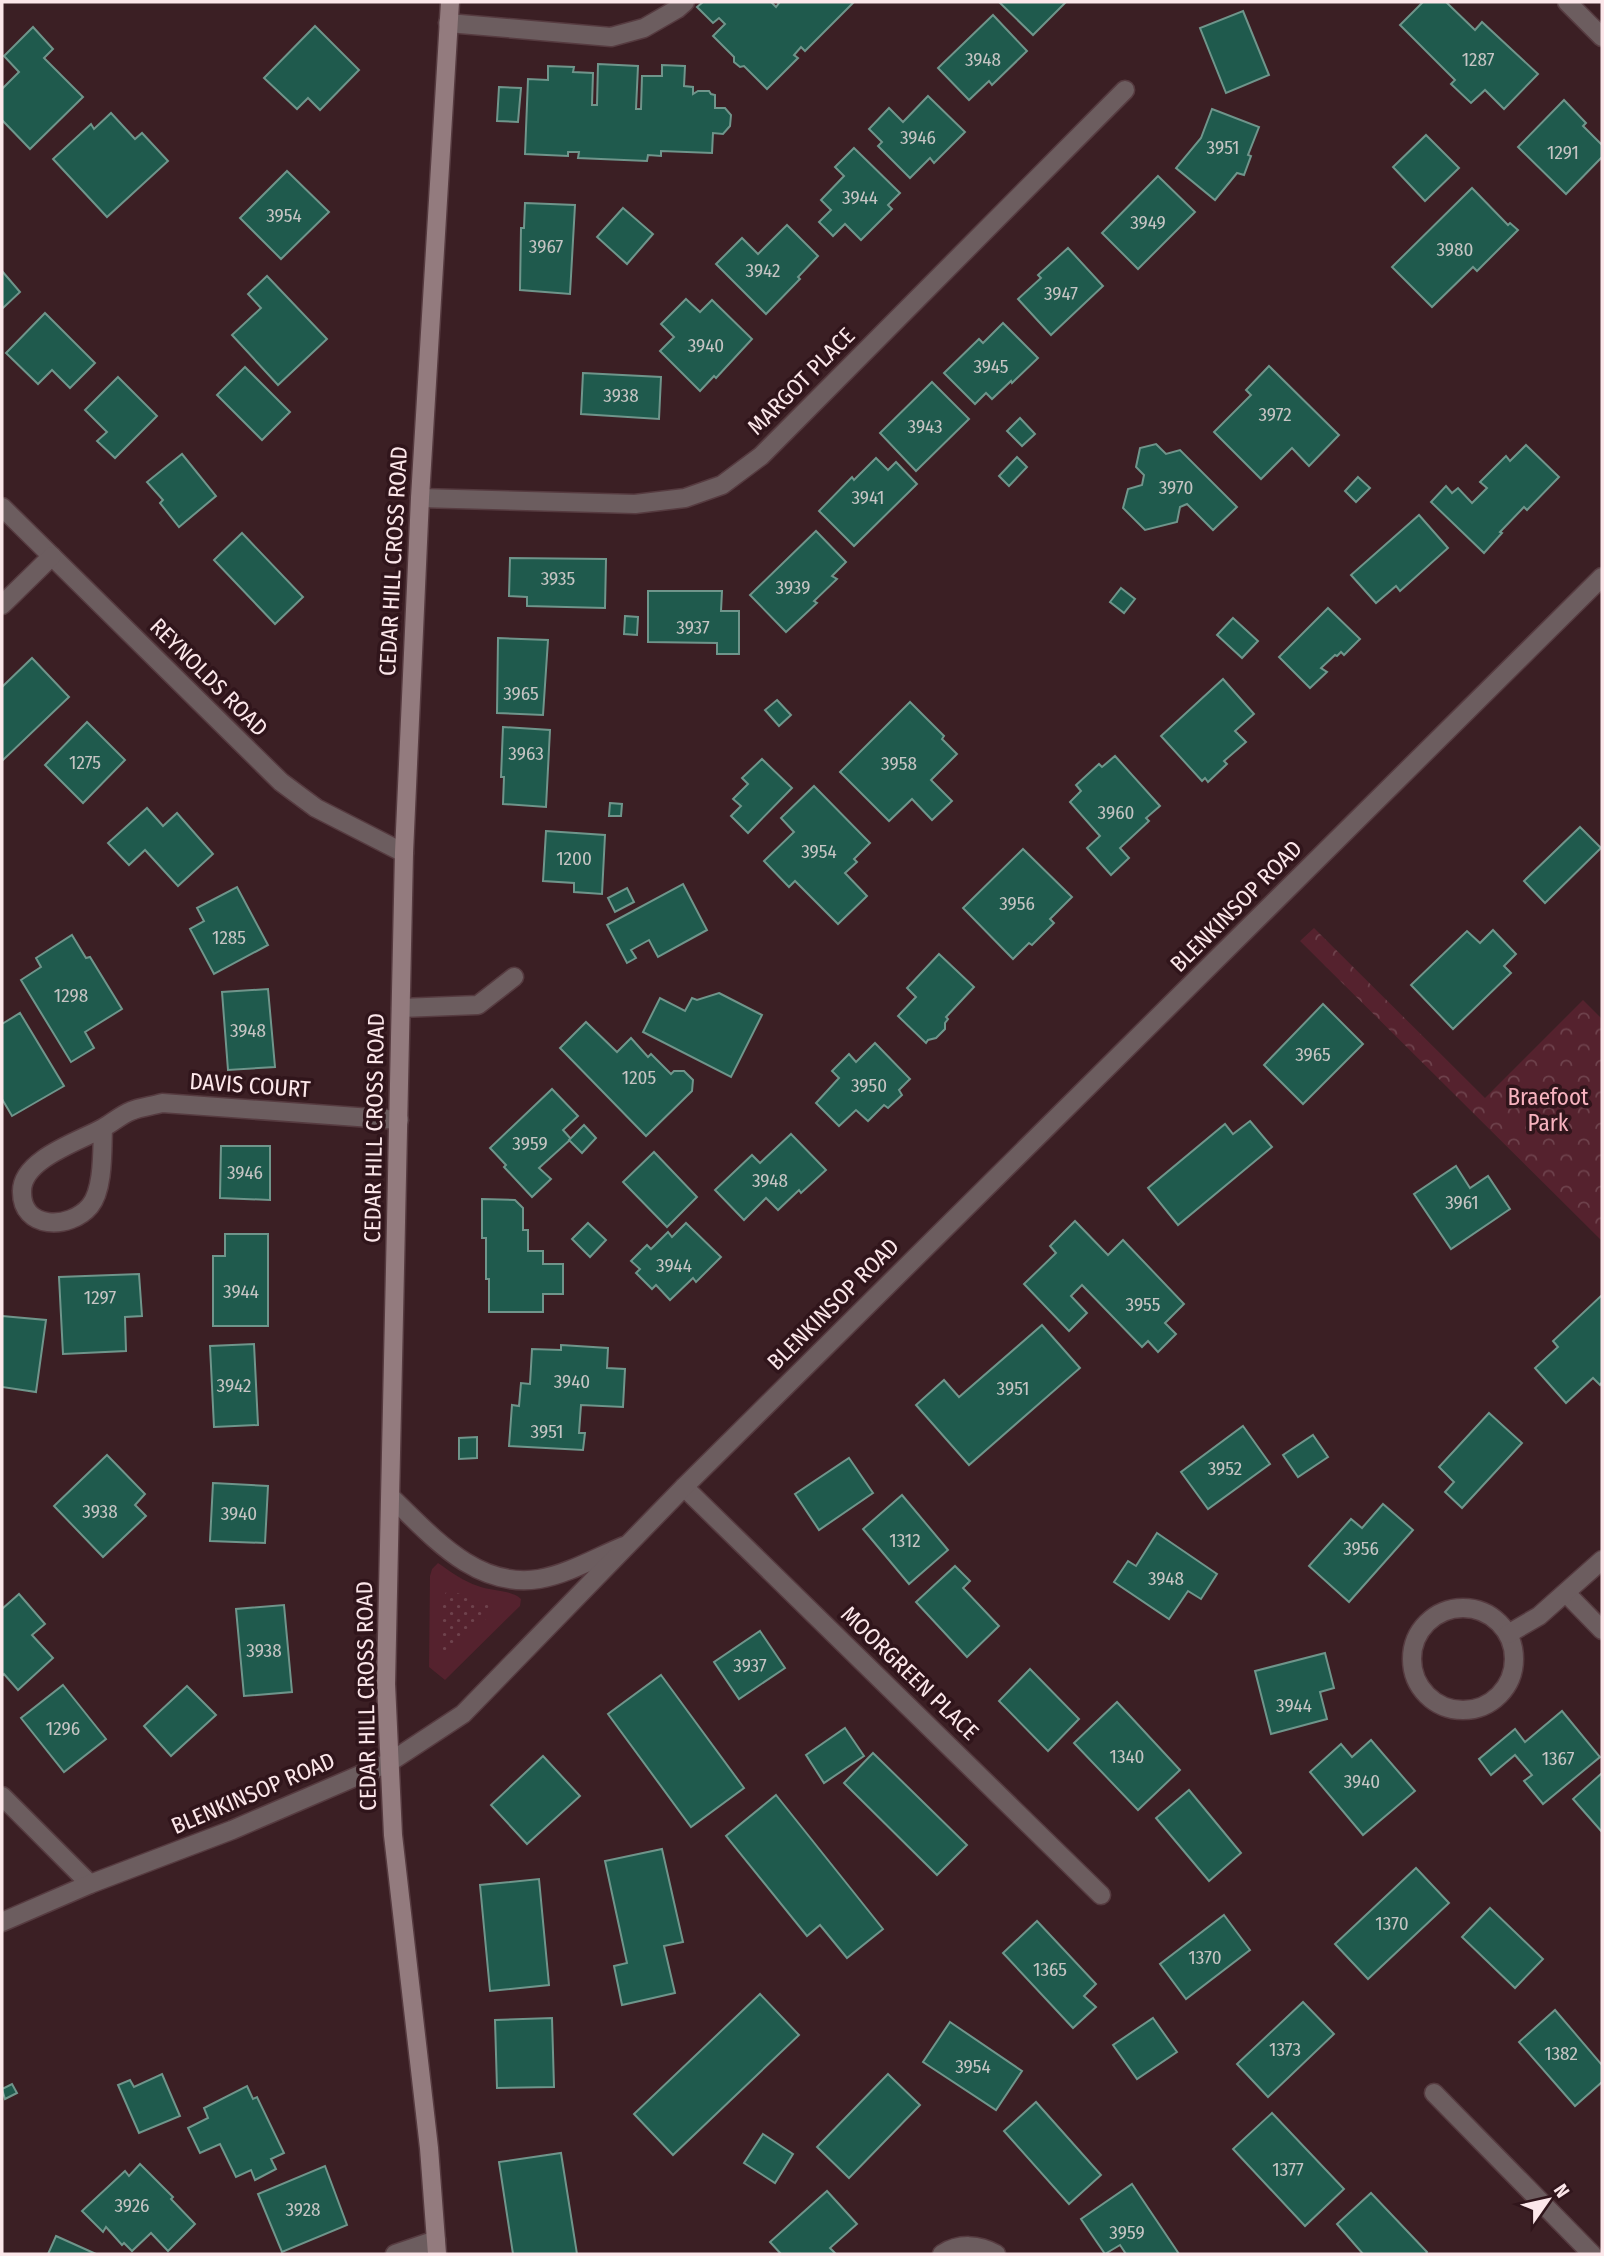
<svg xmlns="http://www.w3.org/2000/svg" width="1604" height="2256" font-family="'Fira Sans Condensed',sans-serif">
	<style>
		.grass { fill: #55222e }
		.park { fill: url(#park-crowns) }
		.garden { fill: url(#garden-dots) }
		.building { fill: #1f5a4d; stroke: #6f958b; stroke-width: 2 }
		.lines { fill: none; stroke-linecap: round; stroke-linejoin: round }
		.service-casing { stroke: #563b40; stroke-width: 21 }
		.minor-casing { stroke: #563b40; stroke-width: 21 }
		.tertiary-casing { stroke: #563b40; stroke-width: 21 }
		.secondary-casing { stroke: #563b40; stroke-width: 21 }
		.service { stroke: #6c5d5f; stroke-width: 18 }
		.minor { stroke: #6c5d5f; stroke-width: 18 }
		.tertiary { stroke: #6c5d5f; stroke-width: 18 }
		.secondary { stroke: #937b7e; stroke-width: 18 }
		.labels { text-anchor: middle; stroke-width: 7; stroke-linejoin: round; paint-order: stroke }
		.number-label { font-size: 19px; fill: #c5c4c3 }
		.street-label { font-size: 23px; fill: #fce7ea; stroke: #30151b }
		.park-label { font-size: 23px; fill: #f8b3bf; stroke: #30151b }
	</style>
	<defs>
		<pattern id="park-crowns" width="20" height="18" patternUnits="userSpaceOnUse" patternTransform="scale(1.75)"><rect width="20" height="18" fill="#55222e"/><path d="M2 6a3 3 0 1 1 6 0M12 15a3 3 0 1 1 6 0" fill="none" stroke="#6e424c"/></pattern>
		<pattern id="garden-dots" width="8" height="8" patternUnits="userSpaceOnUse" patternTransform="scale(1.75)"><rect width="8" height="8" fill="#55222e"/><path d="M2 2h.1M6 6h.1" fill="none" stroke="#6e424c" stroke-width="1.8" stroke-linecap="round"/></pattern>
	</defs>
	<rect width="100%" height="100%" fill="#3b1f24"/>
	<path class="grass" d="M 438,1563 C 451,1572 463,1581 478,1586 C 491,1591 512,1590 521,1599 L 520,1606 L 445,1680 L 429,1667 L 430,1576 L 432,1569 Z"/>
	<polygon class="park" points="1314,928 1485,1098 1583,1000 1602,1019 1602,1241 1300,941"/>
	<polygon class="garden" points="452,1591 489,1605 492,1608 492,1613 447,1656 440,1645 443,1598 446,1592"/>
	<g class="building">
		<polygon points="703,2 771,2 776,7 779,3 777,2 854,2 805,51 801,47 794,55 798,58 767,89 744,66 740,67 734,62 734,57 713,36 725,24 719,18 713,23 697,7"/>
		<polygon points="999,2 1066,2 1033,35"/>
		<polygon points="1423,2 1446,2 1475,30 1482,22 1538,74 1504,109 1485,90 1471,103 1451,84 1455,80 1400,25"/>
		<polygon points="1243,11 1269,75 1226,93 1200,28"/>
		<polygon points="993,15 1027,51 992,85 989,81 969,100 938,68"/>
		<polygon points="315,26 359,70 320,110 308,98 297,109 264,78"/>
		<polygon points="33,27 53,49 44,58 83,97 30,149 2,120 2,89 19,72 4,56"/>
		<polygon points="598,64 638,66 636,109 641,109 642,76 662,76 662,65 685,66 684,86 693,87 693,94 698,91 709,91 711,94 715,95 715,108 725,108 731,115 730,126 723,134 713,133 712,153 661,151 661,156 648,155 647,161 578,158 579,152 568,152 568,156 525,154 528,79 548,80 548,66 574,67 573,72 593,73 592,105 597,105"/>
		<polygon points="499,87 521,88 518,122 497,121"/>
		<polygon points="928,96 965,132 934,163 930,158 910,178 878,146 882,142 869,129 889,108 903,122"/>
		<polygon points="1564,100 1586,123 1583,126 1602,145 1602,157 1566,194 1518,147"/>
		<polygon points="1212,109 1259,127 1248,155 1251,156 1244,175 1237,173 1215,200 1176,168 1201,138"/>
		<polygon points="111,113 135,139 142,133 168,161 107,217 53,159 91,124 94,129"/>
		<polygon points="1426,135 1459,168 1425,201 1393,167"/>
		<polygon points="854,148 900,193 888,205 892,209 861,240 845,224 833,236 819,222 831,210 821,200 844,176 835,167"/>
		<polygon points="287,171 329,212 281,259 240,218"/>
		<polygon points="1158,176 1195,212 1138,269 1102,233"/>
		<polygon points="1472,188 1508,225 1510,223 1518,230 1477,271 1473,267 1432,307 1392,267"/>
		<polygon points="525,203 575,205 570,294 520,290 521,228 524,228"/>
		<polygon points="623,208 653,234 627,264 597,237"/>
		<polygon points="787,225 818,256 798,277 800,279 766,314 716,264 742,238 758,254"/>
		<polygon points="1068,248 1103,286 1051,335 1018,299 1041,278 1038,275"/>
		<polygon points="2,271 20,292 2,309"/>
		<polygon points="267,276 327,339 278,385 232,335 261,308 248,294"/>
		<polygon points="686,299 700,312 712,300 752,339 716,378 714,376 700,391 660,351 674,337 661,324"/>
		<polygon points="45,313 95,363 70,388 52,370 38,384 6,353"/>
		<polygon points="1003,323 1038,358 1012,383 1011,381 992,399 986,393 975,404 944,373 979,339 983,343"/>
		<polygon points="1269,366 1339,435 1309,466 1292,448 1261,479 1214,432 1251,395 1246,390"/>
		<polygon points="245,367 290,412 262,440 217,395"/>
		<polygon points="583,373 661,377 659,419 581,414"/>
		<polygon points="118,377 157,416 115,458 97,441 107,432 85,410"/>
		<polygon points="932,382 969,419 916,471 880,433"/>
		<polygon points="1020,418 1035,434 1022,446 1007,431"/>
		<polygon points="1156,444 1166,454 1180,450 1237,507 1213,530 1187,504 1180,507 1177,522 1145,530 1123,508 1128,489 1142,485 1144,475 1136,467 1140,448"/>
		<polygon points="1526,445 1559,477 1527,510 1524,507 1500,532 1502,533 1484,553 1431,502 1446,486 1452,493 1458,488 1472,503 1487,488 1480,482 1506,456 1510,461"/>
		<polygon points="182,454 216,496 179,527 160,503 163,500 147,482"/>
		<polygon points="1017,457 1027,467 1009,486 999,476"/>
		<polygon points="876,458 888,470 896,462 917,484 854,546 819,511 852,477 854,480"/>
		<polygon points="1358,477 1370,488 1356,502 1345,491"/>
		<polygon points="1419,515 1448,548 1400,591 1396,586 1376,603 1351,575"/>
		<polygon points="816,531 846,562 832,576 837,579 814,601 817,603 786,632 750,595"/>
		<polygon points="242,533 303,597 275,624 214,560"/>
		<polygon points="510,558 606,559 605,608 527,606 527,597 509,596"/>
		<polygon points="1121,588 1135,599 1124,613 1110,602"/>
		<polygon points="648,591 722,591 721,611 739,611 739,654 717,654 717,643 648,642"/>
		<polygon points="1328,608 1360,639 1344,655 1341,652 1337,656 1335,655 1321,668 1327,672 1310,688 1279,657"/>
		<polygon points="625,616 638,617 637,635 624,634"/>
		<polygon points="1233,618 1258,641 1242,658 1217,635"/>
		<polygon points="498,638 548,640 543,715 497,713"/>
		<polygon points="32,658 69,697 2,761 2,687"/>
		<polygon points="1223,679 1254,714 1235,731 1246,742 1224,761 1227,764 1208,782 1205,778 1202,781 1161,736"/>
		<polygon points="777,700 791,715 779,726 765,710"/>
		<polygon points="910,702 944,736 942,739 957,754 931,780 952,801 932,820 912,799 889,821 840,772"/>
		<polygon points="87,722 125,760 83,803 45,765"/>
		<polygon points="503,727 550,730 546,807 503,804 504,777 501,777"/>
		<polygon points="1115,756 1160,806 1146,818 1149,821 1120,848 1129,858 1111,875 1087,848 1100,836 1070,802 1081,791 1076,785 1099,764 1102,767"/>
		<polygon points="762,759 792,788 748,833 731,816 741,806 733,799 748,784 742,778"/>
		<polygon points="814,786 870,843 854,859 857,862 845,873 867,896 838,924 795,881 789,887 764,861 794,832 781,818"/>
		<polygon points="610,803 622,804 621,816 609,816"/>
		<polygon points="147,808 163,826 177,813 213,854 178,886 145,850 129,865 108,843"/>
		<polygon points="1580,827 1601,848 1545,903 1524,881"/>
		<polygon points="546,831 605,835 602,894 574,892 574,883 543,881"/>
		<polygon points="1023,849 1072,897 1050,919 1054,923 1032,945 1029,943 1013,959 963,908"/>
		<polygon points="683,884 707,930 658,957 649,940 631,950 636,958 627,963 607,925"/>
		<polygon points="237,887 268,945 214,974 190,929 204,921 197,908"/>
		<polygon points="627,888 634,902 615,912 608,898"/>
		<polygon points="1493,930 1516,954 1504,966 1511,973 1453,1029 1411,985 1467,931 1480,943"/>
		<polygon points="72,935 86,958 90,957 122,1009 85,1032 94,1048 71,1062 21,980 41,967 36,958"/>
		<polygon points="939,954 974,987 946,1017 948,1019 945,1023 945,1029 936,1038 928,1040 926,1043 898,1016 916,997 907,988"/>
		<polygon points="268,989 275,1067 228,1070 222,992"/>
		<polygon points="719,993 762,1015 731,1077 643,1032 660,998 685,1011 692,998 697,1000"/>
		<polygon points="1323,1004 1363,1044 1303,1104 1264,1065"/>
		<polygon points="20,1013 64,1086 12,1116 2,1099 2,1024"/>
		<polygon points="586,1022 617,1052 631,1038 648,1057 651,1054 671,1074 674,1071 684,1071 693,1080 692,1091 646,1136 560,1048"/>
		<polygon points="875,1043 910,1079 899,1090 902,1095 888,1108 884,1105 868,1121 856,1110 839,1126 816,1103 839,1078 832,1071 849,1054 856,1062"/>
		<polygon points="552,1089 578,1116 563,1130 571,1139 539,1168 551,1179 532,1197 504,1167 506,1165 490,1148"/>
		<polygon points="1250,1121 1272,1147 1178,1225 1148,1188 1225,1124 1233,1134"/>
		<polygon points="584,1125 596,1138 582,1153 569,1140"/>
		<polygon points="791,1134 826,1170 801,1193 799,1190 778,1210 766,1198 744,1220 715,1190 752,1155 760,1163"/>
		<polygon points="221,1146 270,1146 270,1200 220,1198"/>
		<polygon points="654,1152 697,1197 667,1227 623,1182"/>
		<polygon points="1456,1166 1470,1188 1488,1176 1510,1209 1451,1249 1414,1194"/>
		<polygon points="482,1199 515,1200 523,1208 523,1230 528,1230 528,1251 543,1251 543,1264 563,1264 563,1294 543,1294 543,1312 489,1312 489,1279 486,1279 486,1238 482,1238"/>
		<polygon points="1075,1221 1108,1255 1123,1240 1184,1304 1165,1323 1176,1334 1158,1352 1148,1341 1142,1347 1082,1285 1071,1296 1087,1313 1069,1331 1024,1284 1056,1253 1050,1246"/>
		<polygon points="588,1223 606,1240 590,1257 572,1239"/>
		<polygon points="686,1223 721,1257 696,1282 693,1278 670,1300 656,1285 652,1289 636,1273 640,1269 631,1261 647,1245 651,1249 668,1232 672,1237"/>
		<polygon points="225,1234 268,1234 268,1326 213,1326 213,1256 225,1256"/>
		<polygon points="139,1274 142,1316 125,1317 126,1351 63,1354 59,1277"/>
		<polygon points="1602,1295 1602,1382 1600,1385 1593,1378 1566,1403 1535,1368 1558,1347 1553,1341"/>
		<polygon points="2,1316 46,1320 36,1392 2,1387"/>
		<polygon points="1042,1325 1080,1368 969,1465 916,1405 944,1380 959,1397"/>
		<polygon points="254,1344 258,1425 214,1427 210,1346"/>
		<polygon points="561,1345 608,1348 607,1368 625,1369 623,1407 581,1405 579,1433 585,1433 583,1450 509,1446 512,1405 519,1406 521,1383 530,1384 532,1349 561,1350"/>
		<polygon points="1489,1413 1522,1443 1462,1508 1445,1492 1454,1482 1439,1467"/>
		<polygon points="1243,1426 1270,1464 1208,1509 1181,1472"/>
		<polygon points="1313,1435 1328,1457 1298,1477 1283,1455"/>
		<polygon points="477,1437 477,1458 459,1459 459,1438"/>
		<polygon points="107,1455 145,1494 135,1505 146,1516 103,1557 54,1506"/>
		<polygon points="849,1458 873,1493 819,1530 795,1494"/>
		<polygon points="213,1483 268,1486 265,1543 210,1541"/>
		<polygon points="902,1495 948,1550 909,1584 863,1529"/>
		<polygon points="1383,1504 1413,1530 1349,1602 1309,1566 1351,1519 1362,1528"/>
		<polygon points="1157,1533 1217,1574 1201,1599 1188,1591 1169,1619 1114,1582 1128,1561 1136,1566"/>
		<polygon points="955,1566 970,1581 963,1588 999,1626 967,1657 916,1602"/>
		<polygon points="19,1594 45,1624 32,1635 53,1658 18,1690 4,1674 2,1676 2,1609"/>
		<polygon points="284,1605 292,1692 244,1696 236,1609"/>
		<polygon points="760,1631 785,1668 739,1699 714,1662"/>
		<polygon points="1325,1653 1334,1688 1320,1692 1327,1719 1271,1734 1255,1671"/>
		<polygon points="1030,1669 1079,1719 1048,1751 999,1701"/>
		<polygon points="661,1675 744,1788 691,1827 608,1714"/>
		<polygon points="63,1685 106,1739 64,1772 21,1718"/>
		<polygon points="187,1686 216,1715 171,1756 144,1726"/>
		<polygon points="1117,1702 1180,1770 1138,1810 1074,1743"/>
		<polygon points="1562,1711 1600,1757 1543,1804 1524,1781 1532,1775 1515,1755 1491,1775 1479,1759 1515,1729 1525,1742"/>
		<polygon points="845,1728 864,1756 824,1783 806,1755"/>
		<polygon points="1371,1740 1415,1791 1363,1835 1310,1772 1341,1744 1352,1757"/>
		<polygon points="873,1753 967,1845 937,1875 844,1783"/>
		<polygon points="543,1756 580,1796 527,1844 491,1805"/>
		<polygon points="1602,1773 1602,1832 1573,1799"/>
		<polygon points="1189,1790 1241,1853 1209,1881 1156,1818"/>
		<polygon points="776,1795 883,1929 847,1958 820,1925 807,1936 726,1836"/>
		<polygon points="662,1849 683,1942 664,1946 675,1993 622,2005 614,1966 627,1963 605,1861"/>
		<polygon points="1416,1868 1449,1903 1368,1979 1335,1944"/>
		<polygon points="539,1879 549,1985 490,1991 480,1885"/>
		<polygon points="1490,1908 1543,1959 1515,1988 1462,1937"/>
		<polygon points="1224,1915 1250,1950 1186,1999 1160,1964"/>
		<polygon points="1037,1921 1096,1984 1084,1996 1096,2007 1073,2028 1003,1953"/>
		<polygon points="760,1994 799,2035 673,2155 634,2114"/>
		<polygon points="1303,2002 1334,2034 1268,2097 1237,2064"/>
		<polygon points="1555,2010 1602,2065 1602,2082 1575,2106 1519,2042"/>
		<polygon points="552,2018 554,2087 497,2088 495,2020"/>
		<polygon points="1153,2018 1177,2052 1137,2079 1113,2045"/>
		<polygon points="950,2022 1022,2071 996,2110 923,2062"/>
		<polygon points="162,2074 180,2116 139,2133 118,2085 130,2080 134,2087"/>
		<polygon points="888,2074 920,2105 849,2178 817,2147"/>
		<polygon points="12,2084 17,2093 5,2099 2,2089"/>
		<polygon points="247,2086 253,2099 257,2097 284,2153 271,2159 276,2169 255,2180 251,2170 236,2177 220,2144 200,2153 188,2128 208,2118 204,2108"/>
		<polygon points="1036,2102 1101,2175 1069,2204 1004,2131"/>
		<polygon points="1272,2113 1344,2189 1305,2226 1233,2149"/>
		<polygon points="763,2134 793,2154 775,2183 744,2163"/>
		<polygon points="561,2153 577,2254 513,2254 499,2162"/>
		<polygon points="140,2164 173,2197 171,2199 195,2224 168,2251 151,2233 132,2251 124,2243 122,2245 106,2227 103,2232 82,2211 125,2171 129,2176"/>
		<polygon points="325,2166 347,2225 282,2252 258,2194"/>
		<polygon points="1132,2184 1179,2254 1126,2254 1120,2245 1105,2254 1081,2219"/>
		<polygon points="827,2191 857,2224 830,2248 836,2254 781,2254 770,2242"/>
		<polygon points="1371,2193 1427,2252 1426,2254 1363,2254 1337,2224"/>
		<polygon points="56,2236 96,2254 48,2254"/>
	</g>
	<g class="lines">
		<g class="service-casing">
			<polyline id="service" points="448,23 611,37 644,28 677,9 685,2"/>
		</g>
		<g class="minor-casing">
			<g id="minor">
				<polyline points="1567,2 1602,37"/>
				<polyline points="420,498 635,504 685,498 722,485 761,456 1125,90"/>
				<polyline points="2,507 281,782 316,808 404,853"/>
				<polyline points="2,605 52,556"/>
				<polyline points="401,1008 478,1005 514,977"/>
				<path d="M 103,1128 C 102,1149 104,1189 90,1206 C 70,1230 21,1230 22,1191 C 22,1159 80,1141 103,1128 C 112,1123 121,1115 131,1111 C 140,1107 152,1106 162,1103 L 399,1120"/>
				<polyline points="684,1487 1101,1895"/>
				<polyline points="1566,1593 1602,1630"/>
				<circle cx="1463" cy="1659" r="51"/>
				<polyline points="1508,1634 1539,1616 1602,1560"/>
				<polyline points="2,1796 90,1884"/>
				<polyline points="1434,2093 1592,2254"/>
				<polyline points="395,2254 436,2240"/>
				<path d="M 942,2254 C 959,2243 979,2244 996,2254"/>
			</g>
		</g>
		<g class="tertiary-casing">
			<g id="tertiary">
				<path d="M 391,1497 C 432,1536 476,1589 539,1579 C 568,1574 597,1557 624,1546"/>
				<polyline points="2,1922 90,1884 232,1830 390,1762 463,1714 684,1487 1602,577"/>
			</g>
		</g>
		<g class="secondary-casing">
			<polyline id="secondary" points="437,2254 429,2148 393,1835 386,1684 404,853 420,498 450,2"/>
		</g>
		<use href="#service" class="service"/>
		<use href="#minor" class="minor"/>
		<use href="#tertiary" class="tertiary"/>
		<use href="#secondary" class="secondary"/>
	</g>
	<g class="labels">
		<g class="number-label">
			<text x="983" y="66">3948</text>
			<text x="1478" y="66">1287</text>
			<text x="918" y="144">3946</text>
			<text x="1223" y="154">3951</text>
			<text x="1563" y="159">1291</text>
			<text x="860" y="204">3944</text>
			<text x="284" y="222">3954</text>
			<text x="1148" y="229">3949</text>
			<text x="546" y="253">3967</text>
			<text x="1455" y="256">3980</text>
			<text x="763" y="277">3942</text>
			<text x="1061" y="300">3947</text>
			<text x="706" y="352">3940</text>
			<text x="991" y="373">3945</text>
			<text x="621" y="402">3938</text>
			<text x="1275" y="421">3972</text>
			<text x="925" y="433">3943</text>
			<text x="1176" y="494">3970</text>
			<text x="868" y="504">3941</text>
			<text x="558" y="585">3935</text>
			<text x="793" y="594">3939</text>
			<text x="693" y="634">3937</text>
			<text x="521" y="700">3965</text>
			<text x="526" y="760">3963</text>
			<text x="85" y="769">1275</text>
			<text x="899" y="770">3958</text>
			<text x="1116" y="819">3960</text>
			<text x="819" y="858">3954</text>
			<text x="574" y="865">1200</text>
			<text x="1017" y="910">3956</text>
			<text x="229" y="944">1285</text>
			<text x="71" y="1002">1298</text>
			<text x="248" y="1037">3948</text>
			<text x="1313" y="1061">3965</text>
			<text x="639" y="1084">1205</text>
			<text x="869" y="1092">3950</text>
			<text x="530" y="1150">3959</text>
			<text x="245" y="1179">3946</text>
			<text x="770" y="1187">3948</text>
			<text x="1462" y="1209">3961</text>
			<text x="674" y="1272">3944</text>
			<text x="241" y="1298">3944</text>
			<text x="100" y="1304">1297</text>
			<text x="1143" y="1311">3955</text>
			<text x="572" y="1388">3940</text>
			<text x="234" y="1392">3942</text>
			<text x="1013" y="1395">3951</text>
			<text x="547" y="1438">3951</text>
			<text x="1225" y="1475">3952</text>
			<text x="100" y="1518">3938</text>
			<text x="239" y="1520">3940</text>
			<text x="905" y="1547">1312</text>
			<text x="1361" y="1555">3956</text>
			<text x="1166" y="1585">3948</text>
			<text x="264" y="1657">3938</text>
			<text x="750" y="1672">3937</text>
			<text x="1294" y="1712">3944</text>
			<text x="63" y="1735">1296</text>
			<text x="1127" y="1763">1340</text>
			<text x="1558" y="1765">1367</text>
			<text x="1362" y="1788">3940</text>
			<text x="1392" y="1930">1370</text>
			<text x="1205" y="1964">1370</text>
			<text x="1050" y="1976">1365</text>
			<text x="1285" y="2056">1373</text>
			<text x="1561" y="2060">1382</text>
			<text x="973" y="2073">3954</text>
			<text x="1288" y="2176">1377</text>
			<text x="132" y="2212">3926</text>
			<text x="303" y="2216">3928</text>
			<text x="1127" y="2239">3959</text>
		</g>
		<g class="street-label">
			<text transform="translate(801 381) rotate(-45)" y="8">MARGOT PLACE</text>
			<text transform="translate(393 561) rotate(-87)" y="8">CEDAR HILL CROSS ROAD</text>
			<text transform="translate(209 677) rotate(45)" y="8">REYNOLDS ROAD</text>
			<text transform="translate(1236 906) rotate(-45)" y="8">BLENKINSOP ROAD</text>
			<text transform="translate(250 1085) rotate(4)" y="8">DAVIS COURT</text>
			<text transform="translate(374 1128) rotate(-89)" y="8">CEDAR HILL CROSS ROAD</text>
			<text transform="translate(833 1304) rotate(-45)" y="8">BLENKINSOP ROAD</text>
			<text transform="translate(910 1673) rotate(44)" y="8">MOORGREEN PLACE</text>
			<text transform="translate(366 1696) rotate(-91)" y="8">CEDAR HILL CROSS ROAD</text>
			<text transform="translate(253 1793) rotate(-23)" y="8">BLENKINSOP ROAD</text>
		</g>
		<g class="park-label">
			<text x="1548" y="1105">Braefoot<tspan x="1548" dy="26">Park</tspan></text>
		</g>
	</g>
	<rect width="1604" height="2256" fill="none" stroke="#fce7ea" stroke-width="7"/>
	<g transform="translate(1548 2200) rotate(56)" stroke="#30151b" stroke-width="5" paint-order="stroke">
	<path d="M0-5L12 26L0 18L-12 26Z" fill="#fce7ea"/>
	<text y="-10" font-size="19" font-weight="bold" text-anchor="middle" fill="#fce7ea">N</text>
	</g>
</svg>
